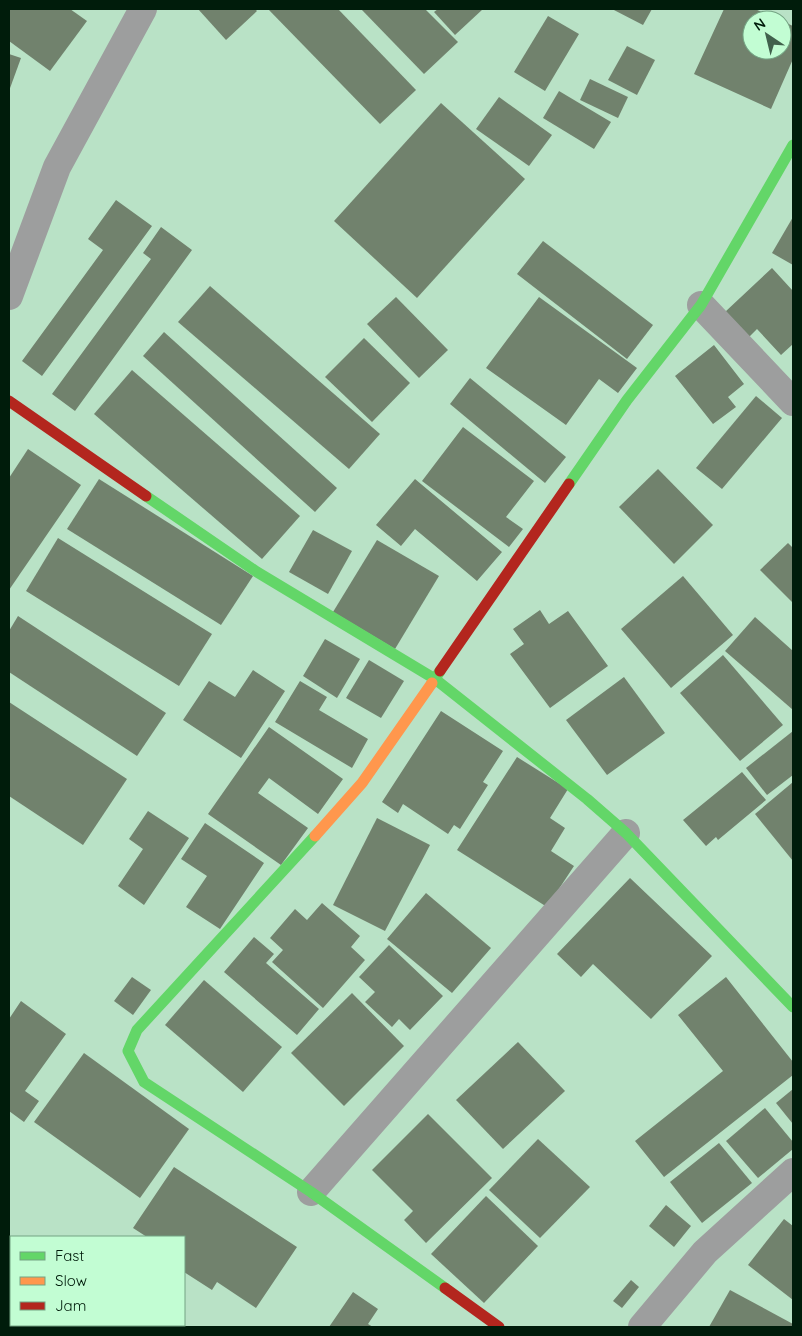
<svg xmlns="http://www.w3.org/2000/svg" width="802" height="1336" font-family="Quicksand,sans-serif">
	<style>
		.building { fill: #71826d }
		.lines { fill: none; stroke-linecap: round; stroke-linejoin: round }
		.street { stroke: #9d9e9e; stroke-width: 28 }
		.fast { stroke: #63d668; stroke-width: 11 }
		.slow { stroke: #ff974d; stroke-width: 11 }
		.jam { stroke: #b3261e; stroke-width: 11 }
	</style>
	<rect width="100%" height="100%" fill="#b9e2c6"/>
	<g class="building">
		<polygon points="9,9 70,9 87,21 50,71 9,41"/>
		<polygon points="198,9 255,9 257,11 226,40"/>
		<polygon points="268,9 338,9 416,90 380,124"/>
		<polygon points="361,9 425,9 458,42 424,74"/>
		<polygon points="438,9 483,9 455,35 434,12"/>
		<polygon points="612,9 652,9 643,25"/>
		<polygon points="724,9 755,9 780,20 752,20 752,50 782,50 782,21 793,26 793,59 771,109 694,74"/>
		<polygon points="548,16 579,34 545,91 514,72"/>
		<polygon points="627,46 655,60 637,95 608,80"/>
		<polygon points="9,54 21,58 9,91"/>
		<polygon points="590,79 628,97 618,118 580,100"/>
		<polygon points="559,91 611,122 594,149 543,118"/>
		<polygon points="499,97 552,135 529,166 476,129"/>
		<polygon points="441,103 525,179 417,298 334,221"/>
		<polygon points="116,200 152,226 42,376 22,361 103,250 88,239"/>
		<polygon points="793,217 793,265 772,253"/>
		<polygon points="161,227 192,250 75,411 52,394 151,259 143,253"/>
		<polygon points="543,241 653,325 627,359 517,274"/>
		<polygon points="772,268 793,291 793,344 781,355 757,329 748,338 725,312"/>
		<polygon points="210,286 380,434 349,469 178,322"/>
		<polygon points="396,297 448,350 419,378 367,324"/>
		<polygon points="539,297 637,368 618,393 599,379 566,425 486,368"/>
		<polygon points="164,332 337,488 315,512 143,356"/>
		<polygon points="364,338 410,383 372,422 325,377"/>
		<polygon points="714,345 744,384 728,397 736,407 713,424 675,376"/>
		<polygon points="132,370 300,516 262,559 94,414"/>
		<polygon points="470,378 566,457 545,483 450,404"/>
		<polygon points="756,396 782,418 722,489 696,468"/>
		<polygon points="463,427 534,481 506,517 523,529 509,547 422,481"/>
		<polygon points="28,449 81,485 9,590 9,478"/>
		<polygon points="658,469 713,525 674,564 619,507"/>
		<polygon points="99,479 253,576 221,625 67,529"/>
		<polygon points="415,479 502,552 477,581 415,529 401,546 376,525"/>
		<polygon points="313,530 352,551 328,594 289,572"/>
		<polygon points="58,538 212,634 179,686 26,591"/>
		<polygon points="377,540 439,576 395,649 333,612"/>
		<polygon points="788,543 793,548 793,603 760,570"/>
		<polygon points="683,576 733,635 671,688 621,629"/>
		<polygon points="540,610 549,624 568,611 608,666 550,708 510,654 524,644 513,629"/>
		<polygon points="18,616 166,713 137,756 9,672 9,631"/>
		<polygon points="755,617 793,651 793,710 725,651"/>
		<polygon points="325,639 360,659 337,698 303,676"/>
		<polygon points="723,655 783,725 740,761 680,693"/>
		<polygon points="369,660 404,681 381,718 346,698"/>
		<polygon points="253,670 285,691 241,758 183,720 209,681 235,697"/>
		<polygon points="624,677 665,733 607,775 566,720"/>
		<polygon points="300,681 327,697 319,710 368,739 352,768 275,722"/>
		<polygon points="9,702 127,779 83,845 9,796"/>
		<polygon points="441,711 503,751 483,782 488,785 460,829 454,825 448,834 403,804 398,813 382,802"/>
		<polygon points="269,727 343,779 318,814 269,778 258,793 308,828 281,865 208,814"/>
		<polygon points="793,731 793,775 767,795 746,768"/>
		<polygon points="517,757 568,789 550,818 565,828 551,851 574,866 547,907 457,850"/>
		<polygon points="742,772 766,800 718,840 716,837 706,846 683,820"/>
		<polygon points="793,782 793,861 755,814"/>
		<polygon points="148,811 189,838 144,905 118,886 143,849 129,839"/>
		<polygon points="377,818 430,845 385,931 333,905"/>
		<polygon points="205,823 264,863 220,929 186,907 207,876 181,859"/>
		<polygon points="630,878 712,956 651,1019 593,964 581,977 557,954"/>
		<polygon points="426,893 491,948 452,993 387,939"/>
		<polygon points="322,903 360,936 351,947 365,960 323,1008 272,962 283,950 270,938 295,909 307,920"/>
		<polygon points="254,937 274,954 266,963 319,1009 297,1035 224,972"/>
		<polygon points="389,945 443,996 410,1030 399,1019 392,1027 365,1002 375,992 359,977"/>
		<polygon points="132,977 151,990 133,1015 114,1001"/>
		<polygon points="726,977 793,1062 793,1075 664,1177 635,1141 723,1071 678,1015"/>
		<polygon points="204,980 282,1047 243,1092 165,1025"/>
		<polygon points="352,993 404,1046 344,1106 291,1053"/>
		<polygon points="21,1001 66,1034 25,1091 39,1101 24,1122 9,1111 9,1019"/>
		<polygon points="518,1042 565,1091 503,1149 456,1100"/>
		<polygon points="84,1053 189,1129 140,1198 34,1122"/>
		<polygon points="793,1089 793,1124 776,1103"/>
		<polygon points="765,1108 793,1142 793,1149 758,1178 726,1141"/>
		<polygon points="428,1114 492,1178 426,1243 404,1220 413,1211 372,1170"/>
		<polygon points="538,1139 590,1187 540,1238 489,1190"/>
		<polygon points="719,1143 752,1183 702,1223 670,1182"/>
		<polygon points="174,1167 297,1247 256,1308 217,1282 212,1290 184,1272 184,1237 147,1237 133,1228"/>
		<polygon points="486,1196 538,1246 484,1303 431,1254"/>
		<polygon points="666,1205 691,1226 674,1247 649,1226"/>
		<polygon points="784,1219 793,1226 793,1300 748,1265"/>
		<polygon points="631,1280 639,1287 622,1308 613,1301"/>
		<polygon points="730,1290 793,1324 793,1327 709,1327"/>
		<polygon points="353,1292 378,1309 368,1324 373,1327 329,1327"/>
	</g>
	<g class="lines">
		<g class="street">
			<polyline points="9,296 57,167 143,9"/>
			<polyline points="701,305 793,402"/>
			<polyline points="311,1192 626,833"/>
			<polyline points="642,1327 705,1252 793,1172"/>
		</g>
		<g class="fast">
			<polyline points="569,484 627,400 701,305 793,145"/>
			<polyline points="146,496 257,572 435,679 432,683"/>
			<polyline points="440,671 435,679 587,799 626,833 793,1007"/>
			<polyline points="315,836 137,1030 128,1051 144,1082 311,1192 445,1288"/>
		</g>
		<polyline class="slow" points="315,836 362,783 432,683"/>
		<g class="jam">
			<polyline points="9,401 146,496"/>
			<polyline points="440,671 569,484"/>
			<polyline points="445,1288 499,1327"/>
		</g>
	</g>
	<rect width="802" height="1336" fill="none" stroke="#001c0b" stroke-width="20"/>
	<rect x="10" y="1236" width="175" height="90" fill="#c2fdd3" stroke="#74a383"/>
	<rect x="20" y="1252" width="25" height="8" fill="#63d668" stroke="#74a383"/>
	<text x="55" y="1261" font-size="15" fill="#001c0b">Fast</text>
	<rect x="20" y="1277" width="25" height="8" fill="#ff974d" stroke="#74a383"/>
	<text x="55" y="1286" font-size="15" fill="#001c0b">Slow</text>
	<rect x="20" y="1302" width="25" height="8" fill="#b3261e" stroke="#74a383"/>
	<text x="55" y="1311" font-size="15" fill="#001c0b">Jam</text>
	<g transform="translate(767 35) rotate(325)"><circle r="24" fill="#c2fdd3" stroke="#74a383"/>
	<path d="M0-4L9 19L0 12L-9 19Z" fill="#41614c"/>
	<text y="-8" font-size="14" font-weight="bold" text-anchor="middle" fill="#001c0b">N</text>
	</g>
</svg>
